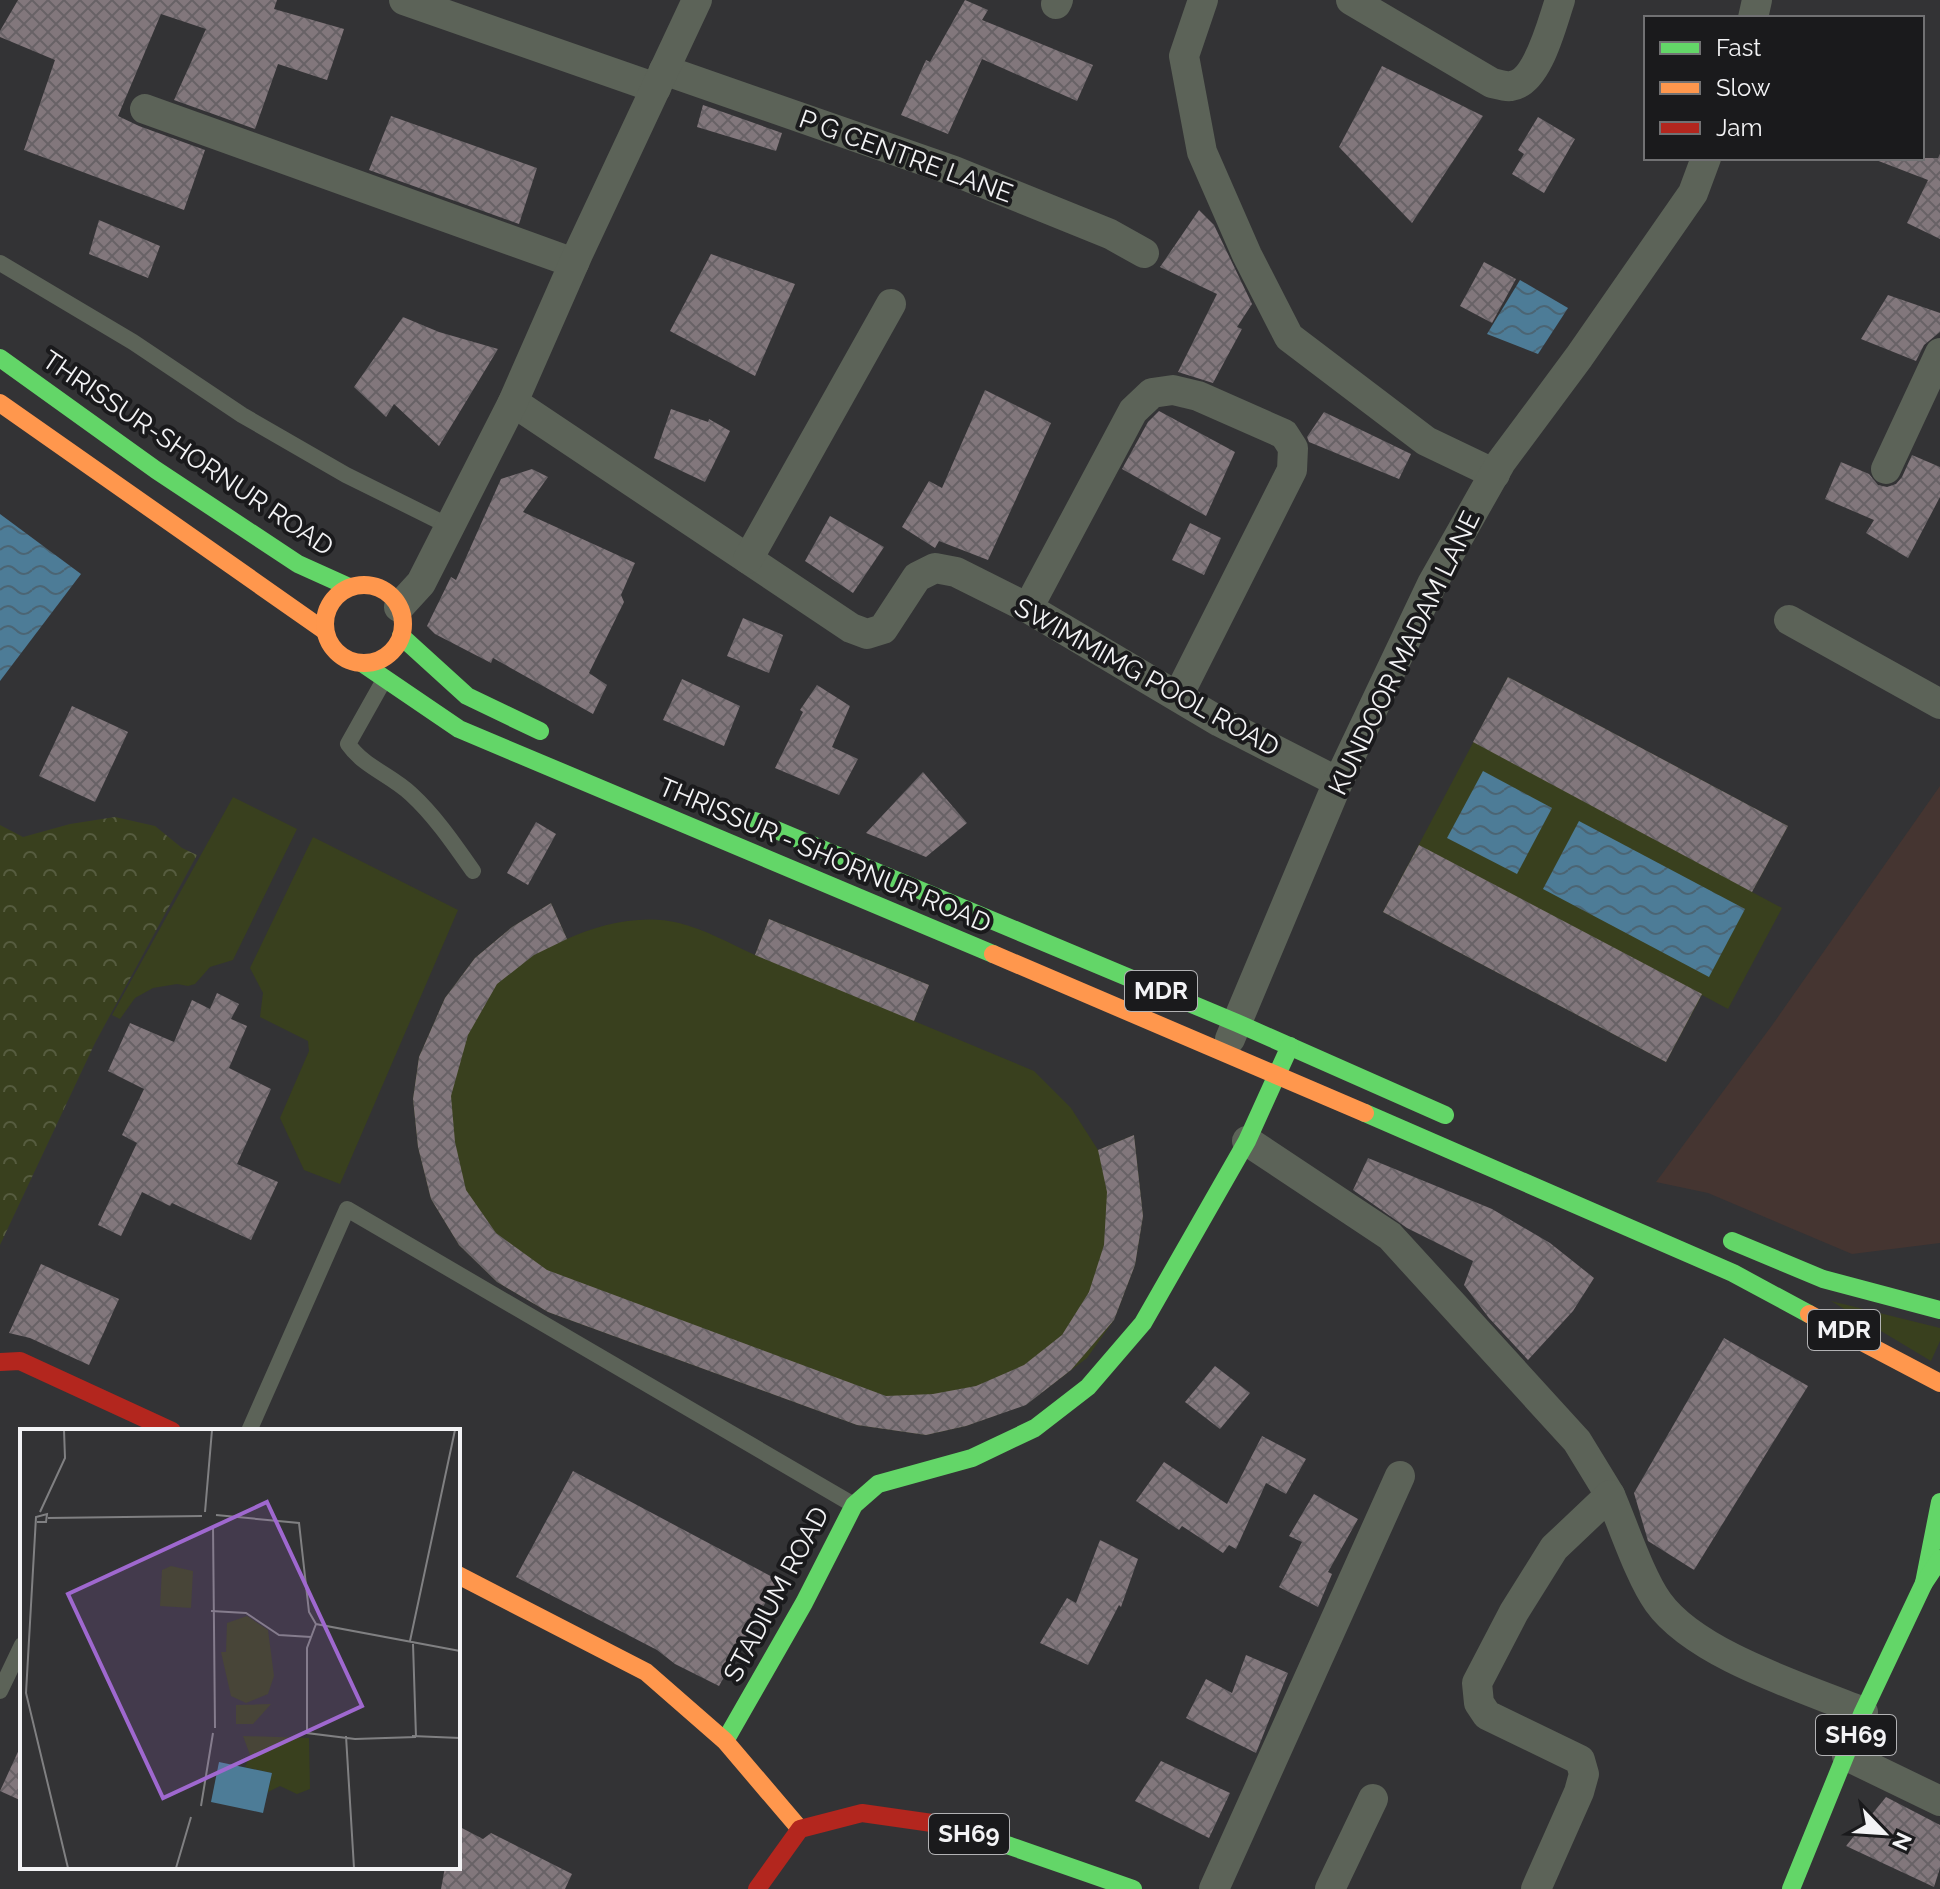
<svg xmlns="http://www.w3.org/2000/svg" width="1940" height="1889" font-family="Raleway,sans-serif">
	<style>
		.commercial { fill: #453531 }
		.green { fill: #39401e }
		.forest { fill: url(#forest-crowns) }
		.water { fill: url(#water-waves) }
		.building { fill: url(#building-cross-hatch) }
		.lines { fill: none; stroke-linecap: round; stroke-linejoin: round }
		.lane { stroke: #5c6358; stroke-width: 16 }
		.street { stroke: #5c6358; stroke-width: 30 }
		.fast { stroke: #63d668; stroke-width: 18 }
		.slow { stroke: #ff974d; stroke-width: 18 }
		.jam { stroke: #b3261e; stroke-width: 18 }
		.labels { text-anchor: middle; stroke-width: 8; stroke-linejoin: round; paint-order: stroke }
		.shield { fill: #1a1a1c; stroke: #b2b2b4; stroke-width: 2 }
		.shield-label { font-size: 24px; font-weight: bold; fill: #f3f3f5 }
		.street-label { font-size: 26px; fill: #f3f3f5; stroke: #1a1a1c }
		.inset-road { fill: none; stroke: #808082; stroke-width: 2 }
		.view { fill: #9f68cf; fill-opacity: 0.15; stroke: #9f68cf; stroke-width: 4 }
		.inset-edge { fill: none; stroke: #f3f3f5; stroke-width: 4 }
	</style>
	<defs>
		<pattern id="forest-crowns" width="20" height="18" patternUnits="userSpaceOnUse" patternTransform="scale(2)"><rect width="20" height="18" fill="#39401e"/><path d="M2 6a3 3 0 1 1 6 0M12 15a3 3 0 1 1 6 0" fill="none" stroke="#565c3f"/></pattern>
		<pattern id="water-waves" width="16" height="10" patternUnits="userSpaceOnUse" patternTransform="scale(2)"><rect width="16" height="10" fill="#4d7c97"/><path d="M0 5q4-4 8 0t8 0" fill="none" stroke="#4b6574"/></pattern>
		<pattern id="building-cross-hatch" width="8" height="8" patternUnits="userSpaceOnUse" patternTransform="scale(2)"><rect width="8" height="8" fill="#82777c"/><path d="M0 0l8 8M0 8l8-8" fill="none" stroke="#686266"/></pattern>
	</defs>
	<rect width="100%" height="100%" fill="#333335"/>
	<polygon class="commercial" points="1940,786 1940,1243 1852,1254 1708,1193 1656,1182 1773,1024"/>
	<g class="green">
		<polygon points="1508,677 1788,826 1752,892 1782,908 1728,1009 1702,995 1666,1062 1383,912"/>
		<polygon points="233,797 297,829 233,960 210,967 195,984 188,986 177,984 153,988 135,998 120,1019 112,1015"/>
		<polygon points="313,837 458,910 340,1184 304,1170 280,1118 309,1051 308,1041 260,1017 263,993 250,968"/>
		<path d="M 551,903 L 567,939 C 600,924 642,914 679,923 C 704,929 731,944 755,955 L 769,919 L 929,985 L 914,1021 L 1034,1071 L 1071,1108 L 1098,1150 L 1134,1135 L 1143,1216 L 1135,1265 L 1114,1320 L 1087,1358 L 1027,1404 L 966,1426 L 926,1435 L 857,1425 L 548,1312 L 497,1282 L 459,1245 L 431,1199 L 418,1147 L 413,1099 L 419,1057 L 445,998 L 475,958 L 512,927 Z"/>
		<polygon points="1831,1301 1940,1328 1940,1341 1931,1361"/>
	</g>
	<polygon class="forest" points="115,817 155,826 182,848 197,855 95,1043 0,1245 0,825 23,837 70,824"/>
	<g class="water">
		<polygon points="1520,280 1568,308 1538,354 1487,334"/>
		<polygon points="0,514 81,574 0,681"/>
		<polygon points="1483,771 1552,808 1517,874 1447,838"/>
		<polygon points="1579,821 1745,909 1709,977 1543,889"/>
	</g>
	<g class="building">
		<polygon points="18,0 277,0 274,9 344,29 327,80 278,64 255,129 174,100 206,29 161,14 118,116 139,126 205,150 184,210 24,150 55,60 0,37 0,31"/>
		<polygon points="965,0 988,10 982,20 1093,65 1077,101 982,59 948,134 901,115 926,60 930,62"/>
		<polygon points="1382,66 1483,116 1412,223 1339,147"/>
		<polygon points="703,105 782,133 776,151 697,127"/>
		<polygon points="391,116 537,168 519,224 369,170"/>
		<polygon points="1538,117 1575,139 1544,193 1512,174 1524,154 1518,150"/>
		<polygon points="1940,154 1940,239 1907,223 1928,180 1876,160 1876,158 1938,158"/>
		<polygon points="1199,210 1214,225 1252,304 1237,327 1242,329 1213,383 1178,372 1217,294 1160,267"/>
		<polygon points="99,220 160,246 148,278 89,254"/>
		<polygon points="711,254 795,284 755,376 670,331"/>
		<polygon points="1484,262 1516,279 1492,323 1460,306"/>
		<polygon points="1888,295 1940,313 1940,332 1924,345 1916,361 1861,339"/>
		<polygon points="403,317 439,332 498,349 439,446 394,404 386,417 354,387"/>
		<polygon points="985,390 1051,423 988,560 939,541 935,548 902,527 929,481 942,488"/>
		<polygon points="671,409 708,422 709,419 730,431 705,482 654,458"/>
		<polygon points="1159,411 1235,452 1206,516 1122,469 1148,422"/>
		<polygon points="1324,412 1411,454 1399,479 1309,442 1307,437"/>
		<polygon points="1912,455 1940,467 1940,497 1908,558 1866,533 1874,520 1825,499 1841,462 1869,474 1878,485 1887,487 1896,484 1902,477"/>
		<polygon points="532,469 548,477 523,512 635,563 621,595 624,602 589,673 607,685 593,714 493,658 491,663 435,634 427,626 451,577 456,580 501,479"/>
		<polygon points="830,516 884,547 853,593 805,561"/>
		<polygon points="1190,523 1221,538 1204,575 1172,560"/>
		<polygon points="743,618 783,635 769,673 727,656"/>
		<polygon points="1508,677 1788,826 1752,892 1473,742"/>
		<polygon points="682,679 740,706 724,746 663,720"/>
		<polygon points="817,685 850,706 832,747 858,759 839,795 775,768 803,712 800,710"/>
		<polygon points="72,706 128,732 95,802 39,776"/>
		<polygon points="923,772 967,823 926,857 866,833"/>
		<polygon points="536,822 556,834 528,885 507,873"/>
		<polygon points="1419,845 1702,994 1666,1062 1383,912"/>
		<polygon points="551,903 567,939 534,955 497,984 468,1035 451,1096 455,1142 466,1190 496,1233 547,1270 886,1396 933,1394 976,1386 1024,1365 1062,1335 1089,1292 1104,1245 1107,1192 1098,1150 1134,1135 1143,1216 1135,1265 1114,1320 1071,1370 1026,1405 966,1426 926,1435 857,1425 548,1312 497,1282 459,1245 431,1199 418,1147 413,1099 419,1057 445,998 475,958 512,927"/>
		<polygon points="769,919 929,985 914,1021 755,955"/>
		<polygon points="217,993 239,1004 231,1019 247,1026 229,1068 271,1089 237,1164 278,1182 251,1240 172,1203 170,1206 142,1192 121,1236 98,1225 137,1143 122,1135 144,1089 108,1071 130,1023 174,1042 192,1000 210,1009"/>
		<polygon points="1368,1158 1492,1209 1550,1243 1594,1278 1573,1311 1528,1360 1489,1318 1464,1285 1473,1261 1407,1228 1353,1190"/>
		<polygon points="41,1264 119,1299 89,1365 30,1338 9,1333"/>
		<polygon points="1724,1338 1808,1386 1694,1570 1648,1541 1634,1493"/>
		<polygon points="1215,1366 1250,1393 1220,1429 1185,1402"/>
		<polygon points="1262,1436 1306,1459 1286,1494 1266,1483 1236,1549 1229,1545 1223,1553 1182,1526 1179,1530 1136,1501 1164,1462 1227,1504"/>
		<polygon points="573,1471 778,1580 719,1686 675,1664 657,1650 516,1577"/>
		<polygon points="1314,1494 1358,1519 1328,1572 1332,1574 1318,1607 1279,1587 1302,1542 1289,1536"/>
		<polygon points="1100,1540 1138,1559 1121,1607 1119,1605 1088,1665 1040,1643 1067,1598 1076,1603"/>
		<polygon points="1246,1655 1288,1673 1256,1753 1186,1718 1206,1679 1232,1693"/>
		<polygon points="22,1743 22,1801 0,1791"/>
		<polygon points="1161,1761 1230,1793 1209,1838 1135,1801"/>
		<polygon points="1886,1797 1940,1825 1940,1868 1934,1887 1846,1846"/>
		<polygon points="458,1826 483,1839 491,1833 572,1874 565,1889 441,1889 445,1867 458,1867"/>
	</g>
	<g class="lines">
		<g class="lane">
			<polyline points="0,263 133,342 242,415 346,475 451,527"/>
			<path d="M 384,680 L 348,744 C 364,767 391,775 411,794 C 435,816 454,844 473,871"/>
			<polyline points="249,1431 347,1209 852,1504"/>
			<polyline points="0,1691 22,1645"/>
		</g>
		<g class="street">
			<polyline points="404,0 656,88"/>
			<polyline points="1203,0 1184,56 1202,152 1247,255 1289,337 1426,441 1495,474"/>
			<path d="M 1351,0 L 1492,83 C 1497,84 1505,87 1511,86 C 1538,83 1552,23 1560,0"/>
			<polyline points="1056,4 1058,0"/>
			<polyline points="1753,18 1757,0"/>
			<polyline points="664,70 954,171 1110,234 1144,253"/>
			<polyline points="145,109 574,263"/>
			<polyline points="513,402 851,628 867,634 883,629 917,577 935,568 956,572 1028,608 1220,722 1338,782"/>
			<polyline points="1886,469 1940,353"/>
			<polyline points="748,559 891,304"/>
			<polyline points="399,607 421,583 513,402 578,254 697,0"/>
			<polyline points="1028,608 1133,411 1152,393 1173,390 1198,396 1284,434 1293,448 1292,470 1178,696"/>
			<polyline points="1789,620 1940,704"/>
			<polyline points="1230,1039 1338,782 1432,584 1501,462 1579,357 1693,193 1706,158"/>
			<polyline points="1247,1141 1390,1236 1577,1441 1610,1495"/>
			<polyline points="1847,1756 1940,1801"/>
			<polyline points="1214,1889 1400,1476"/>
			<polyline points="1330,1889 1373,1799"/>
			<path d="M 1536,1889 L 1579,1792 L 1584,1774 L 1580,1760 L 1487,1715 L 1479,1703 L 1477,1683 L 1514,1612 L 1554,1548 L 1610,1495 C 1623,1525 1640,1577 1658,1602 C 1696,1655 1802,1687 1863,1712"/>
		</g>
		<g class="fast">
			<polyline points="0,358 156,470 298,564 349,587"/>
			<polyline points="401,636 467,696 540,731"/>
			<polyline points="362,663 459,729 993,954"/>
			<polyline points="755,821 1237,1023 1445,1115"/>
			<polyline points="1365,1113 1733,1273 1809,1314"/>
			<polyline points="1732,1241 1823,1279 1940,1310"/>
			<polyline points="1924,1583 1940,1502"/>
			<polyline points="725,1741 804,1603 854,1505 878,1484 972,1458 1035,1428 1088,1387 1143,1323 1247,1141 1290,1046"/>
			<polyline points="932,1823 1010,1846 1133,1889"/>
			<polyline points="1791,1889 1863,1712 1924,1583 1940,1559"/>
		</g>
		<g class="slow">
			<polyline points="0,403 325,631"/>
			<circle cx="364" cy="624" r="39"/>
			<polyline points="993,954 1365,1113"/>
			<polyline points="1809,1314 1940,1383"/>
			<polyline points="458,1575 646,1672 725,1741 800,1829"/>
		</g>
		<g class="jam">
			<polyline points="0,1362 20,1361 172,1431"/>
			<polyline points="757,1889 800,1829 862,1813 932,1823"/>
		</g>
	</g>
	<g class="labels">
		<g class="shield">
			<rect x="1125" y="971" width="72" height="40" rx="6"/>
			<rect x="1808" y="1310" width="72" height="40" rx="6"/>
			<rect x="1816" y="1715" width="80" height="40" rx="6"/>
			<rect x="929" y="1814" width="80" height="40" rx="6"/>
		</g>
		<g class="shield-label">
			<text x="1161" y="999">MDR</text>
			<text x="1844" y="1338">MDR</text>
			<text x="1856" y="1743">SH69</text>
			<text x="969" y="1842">SH69</text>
		</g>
		<g class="street-label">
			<text transform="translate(906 156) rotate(20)" y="9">P G CENTRE LANE</text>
			<text transform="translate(188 453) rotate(34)" y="9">THRISSUR-SHORNUR ROAD</text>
			<text transform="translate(1404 653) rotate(-64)" y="9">KUNDOOR MADAM LANE</text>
			<text transform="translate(1147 677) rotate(29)" y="9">SWIMMIMG POOL ROAD</text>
			<text transform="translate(825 855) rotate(23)" y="9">THRISSUR - SHORNUR ROAD</text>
			<text transform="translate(776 1594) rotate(-62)" y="9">STADIUM ROAD</text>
		</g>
	</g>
	<g transform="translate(20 1429)">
		<rect width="440" height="440" fill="#333335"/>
		<path d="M 151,137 L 173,142 L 171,179 L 140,177 L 142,141 ZM 227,187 L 248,201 L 254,247 L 248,265 L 226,274 L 211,267 L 201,223 L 206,223 L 207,194 ZM 251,275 L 233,295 L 216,295 L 216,276 Z" fill="#39401e"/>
		<path d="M 223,307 L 289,309 L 290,360 L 277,365 L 260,357 L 248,363 L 252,344 L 225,338 L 230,326 Z" fill="#39401e"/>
		<path d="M 199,333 L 252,344 L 243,384 L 191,373 Z" fill="#4d7c97"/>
		<path class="inset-road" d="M 20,83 L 45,29 L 44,1M 185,83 L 192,1M 196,86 L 279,94 L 289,183 L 296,195 L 440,222M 28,89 L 182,87M 17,93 L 26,93 L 27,85 L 16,88 L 6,264 L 48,439M 193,97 L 195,299M 191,182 L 226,184 L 259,206 L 291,208M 296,195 L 287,219 L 287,304 L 335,310 L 396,308M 390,212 L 435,1M 393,215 L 396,308M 326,307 L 334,439M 392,307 L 440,309M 181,377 L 193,304M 156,439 L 171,388"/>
		<path class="view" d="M 247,73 L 342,277 L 143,369 L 48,165 Z"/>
		<rect width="440" height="440" class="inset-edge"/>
	</g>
	<rect x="1644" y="16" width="280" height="144" fill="#1a1a1c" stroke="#717173" stroke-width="2"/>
	<rect x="1660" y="42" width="40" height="12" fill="#63d668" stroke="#717173" stroke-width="2"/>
	<text x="1716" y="56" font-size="24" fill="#f3f3f5">Fast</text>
	<rect x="1660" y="82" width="40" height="12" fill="#ff974d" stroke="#717173" stroke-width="2"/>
	<text x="1716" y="96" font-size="24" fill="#f3f3f5">Slow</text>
	<rect x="1660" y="122" width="40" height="12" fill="#b3261e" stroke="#717173" stroke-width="2"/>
	<text x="1716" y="136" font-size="24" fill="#f3f3f5">Jam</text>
	<g transform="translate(1884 1833) rotate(115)" stroke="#1a1a1c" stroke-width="6" paint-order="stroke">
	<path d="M0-6L14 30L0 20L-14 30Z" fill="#f3f3f5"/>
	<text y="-12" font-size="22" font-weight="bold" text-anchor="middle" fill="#f3f3f5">N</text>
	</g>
</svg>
